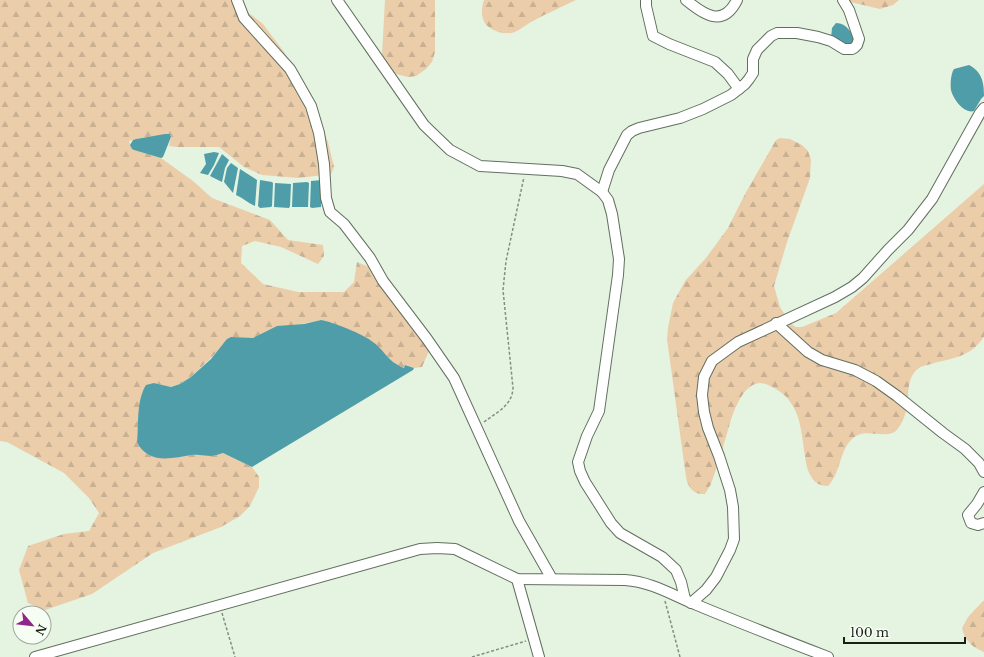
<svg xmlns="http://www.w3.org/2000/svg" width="984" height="657" font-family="'Libre Baskerville',serif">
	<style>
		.forest { fill: url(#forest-firs) }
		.water { fill: #4f9da8 }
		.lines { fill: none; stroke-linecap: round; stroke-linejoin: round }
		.minor-casing { stroke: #626f5f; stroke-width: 12 }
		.path { stroke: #848d81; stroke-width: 1.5; stroke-dasharray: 3 2; stroke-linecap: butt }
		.minor { stroke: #fff; stroke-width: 10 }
	</style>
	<defs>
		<pattern id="forest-firs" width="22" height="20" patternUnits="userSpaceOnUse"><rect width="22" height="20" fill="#ebcdaa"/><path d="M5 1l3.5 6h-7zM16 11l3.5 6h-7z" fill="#c9b092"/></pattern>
	</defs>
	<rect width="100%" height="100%" fill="#e5f3e1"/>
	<g class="forest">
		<path d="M 0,0 L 232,0 L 263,24 L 284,52 L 317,107 L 319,122 L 328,142 L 334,167 L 331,174 L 299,178 L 262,175 L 244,167 L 219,147 L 177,147 L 169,146 L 171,137 L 170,134 L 140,138 L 129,141 L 132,149 L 161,158 L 193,181 L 212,198 L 270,220 L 288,240 L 323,245 L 324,256 L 318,264 L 281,247 L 255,241 L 242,246 L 241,263 L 263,284 L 298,292 L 344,292 L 354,282 L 357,262 L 369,267 L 429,351 L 422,367 L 414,368 L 406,365 L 404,368 L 394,364 L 373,342 L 321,320 L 292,326 L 218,351 L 191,377 L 180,384 L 171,387 L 154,383 L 142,392 L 137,442 C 148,465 172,457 192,455 C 199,454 204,456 211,456 C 214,456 219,454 223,453 L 252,467 L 259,477 L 259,487 L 250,506 L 240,516 L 221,527 L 153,553 L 92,594 L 45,610 L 28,603 L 19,570 L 28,546 L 64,534 L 89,531 L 99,513 L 89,498 L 64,473 L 7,442 L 0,441 Z"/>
		<polygon points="385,0 435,0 435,52 432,62 426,69 416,76 408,77 396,74 389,68 382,55"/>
		<path d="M 484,0 L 576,0 C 562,7 547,13 533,21 C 527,24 521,29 515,32 C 504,36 486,30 483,19 C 481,12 482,6 484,0 Z"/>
		<polygon points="842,0 899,0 893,5 880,9"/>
		<path d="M 780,138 L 790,139 L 802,145 L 808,151 L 811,160 L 810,178 L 787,242 L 774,286 L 780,307 L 788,320 L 795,327 L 802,327 L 836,313 L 984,184 L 984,337 C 971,356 955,358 934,363 C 929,365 923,365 919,368 C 905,378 910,396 906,411 C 905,416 902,423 899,427 C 890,442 869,428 856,436 C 839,446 842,472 828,486 C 821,486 814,483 811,476 C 807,470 806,463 805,456 C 801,430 801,404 776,389 C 771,386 765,383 759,383 C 743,385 734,410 730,423 C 724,444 718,464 711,484 L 705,494 C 693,495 688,487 686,477 L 667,339 L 668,328 L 673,303 L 685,281 L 706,258 L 728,228 L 745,194 L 772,147 L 776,140 Z"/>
		<path d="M 983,601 L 984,601 L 984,652 C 972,647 965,641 962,628 L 968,617 Z"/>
	</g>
	<g class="water">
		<path d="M 836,23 C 847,23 852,33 855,42 L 849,47 L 831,38 L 832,28 Z"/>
		<path d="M 969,65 C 982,72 984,82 984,96 L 981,99 L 974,111 C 964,114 953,99 951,90 C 950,84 951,73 954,69 Z"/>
		<polygon points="165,134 170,134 171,137 163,157 161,158 134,150 132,149 130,145 133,140 136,139"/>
		<polygon points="214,152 219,153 214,165 208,175 200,173 206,164 204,154"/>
		<polygon points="222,154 229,160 225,168 222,182 210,176"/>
		<polygon points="231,163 238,168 233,193 224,182 227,168"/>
		<path d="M 240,169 L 257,180 L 255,206 C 248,203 243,198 236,195 Z"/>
		<polygon points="260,180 272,182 273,183 272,206 271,207 260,208 258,206"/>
		<polygon points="322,180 321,207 312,208 310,207 311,181"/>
		<polygon points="307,182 309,183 308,207 292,207 293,183"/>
		<polygon points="275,183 291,184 290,206 289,208 274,207"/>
		<path d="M 321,320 C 333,322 363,334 373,342 C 386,352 387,361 404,368 L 405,365 L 414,368 L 413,370 L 252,467 L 223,453 C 219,454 214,456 211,456 C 204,456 199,454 192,455 C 172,458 148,465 137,442 C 139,424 136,401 146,385 L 154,383 L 171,387 L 180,384 L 191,377 L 211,359 L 227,339 L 231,337 L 253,338 L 277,326 L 304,324 Z"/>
	</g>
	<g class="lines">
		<g class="minor-casing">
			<g id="minor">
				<polyline points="237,0 244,18 290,69 311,106 319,133 324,164 326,198 330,212 344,224 370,258 383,281 427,339 454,378 519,521 552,579"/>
				<polyline points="337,0 424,125 450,150 480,166 562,171 577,174 602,192 608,200 612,214 619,259 618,275 599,411 587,436 578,462 580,471 585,482 611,523 620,533 662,557 676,570 681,582 685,599"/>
				<polyline points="646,0 646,6 653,36 669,44 715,62 728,74 739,89"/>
				<path d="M 686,0 C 704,15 723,28 737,0"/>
				<polyline points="602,192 609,170 627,135 632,131 639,128 680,118 703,109 731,95 745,84 749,79 753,73 753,59 757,50 771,36 777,33 797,33 818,37 831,41 844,49 852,49 854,48 857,45 859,39 849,10 843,0"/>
				<polyline points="776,323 808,352 822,360 855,370 876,381 897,396 943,433 965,449 979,463 984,472"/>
				<polyline points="984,492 977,504 968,515 971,523 978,525 984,523"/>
				<polyline points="517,579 539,657"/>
				<polyline points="691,603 706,590 716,577 730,550 734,539 733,507 730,490 719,456 708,428 704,412 702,395 704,377 712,361 738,342 835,297 852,287 863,278 888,250 908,230 932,199 980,113 984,108"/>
				<path d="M 35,657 L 420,549 L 437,548 L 455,549 L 517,579 L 625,580 C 652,582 672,595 697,605 C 740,623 784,640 828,657"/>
			</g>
		</g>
		<g class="path">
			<path d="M 484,422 C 497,412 512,406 513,388 L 503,290 L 506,261 L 524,177"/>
			<polyline points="665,601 680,657"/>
			<polyline points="222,613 235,657"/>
			<polyline points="472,657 526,641"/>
		</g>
		<use href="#minor" class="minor"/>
	</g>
	<g transform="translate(32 625) rotate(118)"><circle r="19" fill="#f6fef4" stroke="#9ea49c"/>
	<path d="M0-3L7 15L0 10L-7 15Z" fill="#90268b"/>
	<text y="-6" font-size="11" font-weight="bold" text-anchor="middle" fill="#191e18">N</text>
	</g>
	<path d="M844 637v6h121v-6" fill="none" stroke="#191e18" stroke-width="2"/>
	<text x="850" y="637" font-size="12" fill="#191e18" stroke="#f6fef4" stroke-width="3" paint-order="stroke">100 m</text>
</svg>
